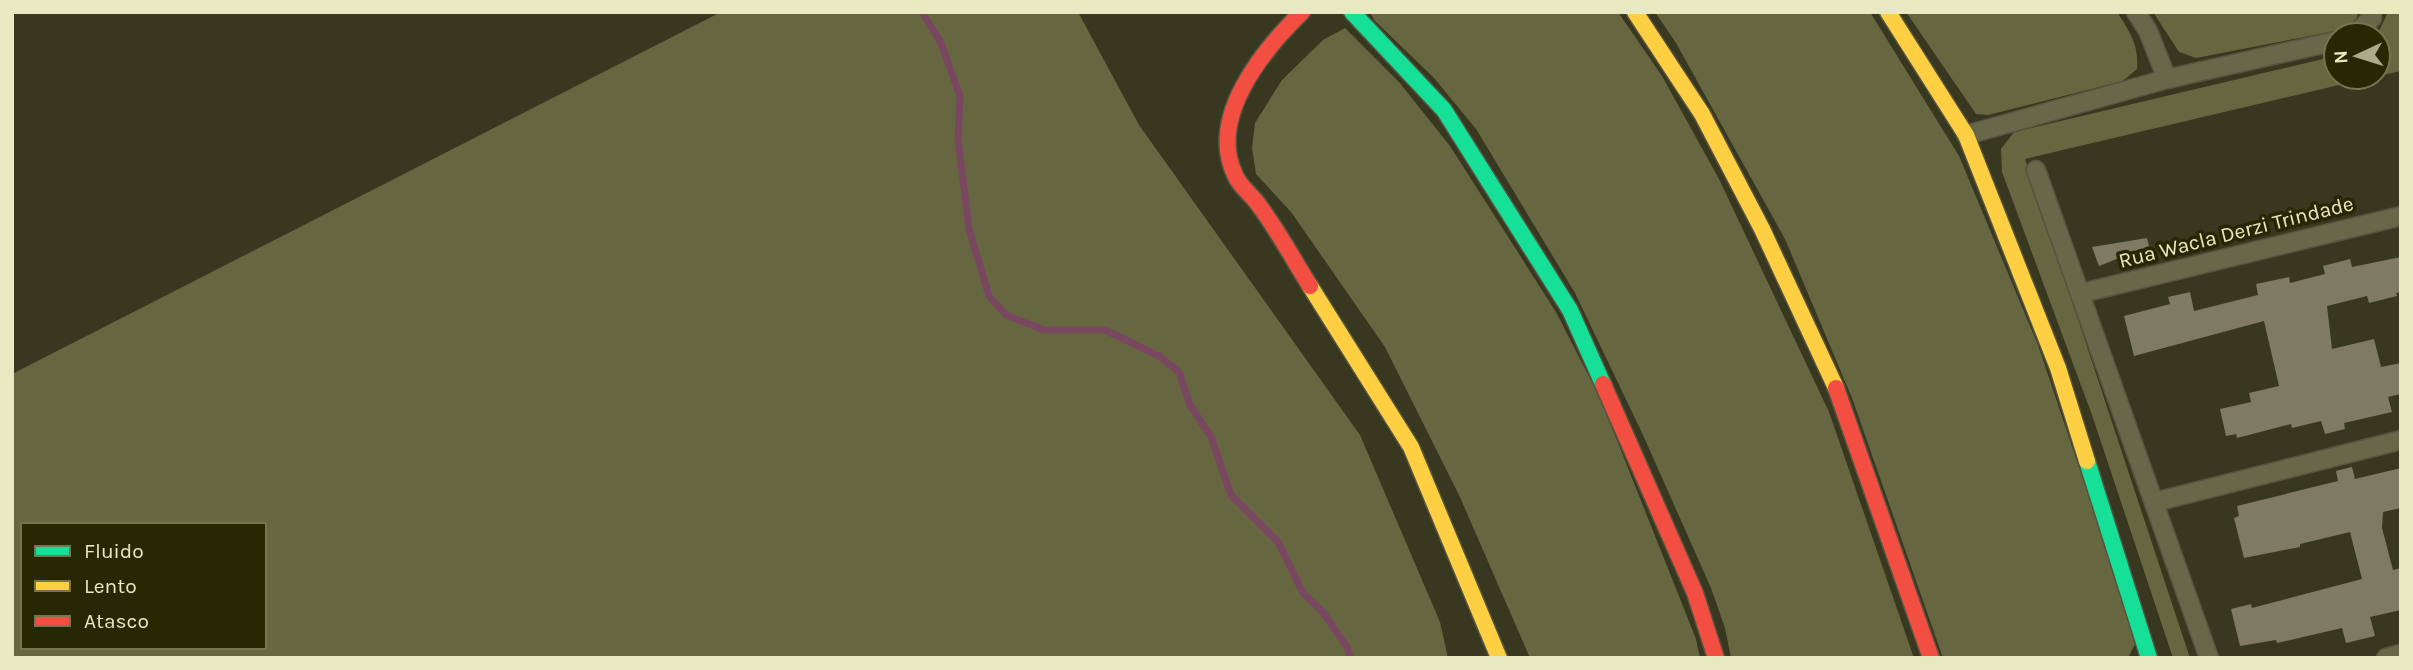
<svg xmlns="http://www.w3.org/2000/svg" width="2413" height="670" font-family="Karla,sans-serif">
	<style>
		.green { fill: #666641; fill-rule: evenodd }
		.lines { fill: none; stroke-linecap: round; stroke-linejoin: round }
		.stream { stroke: #7a4761; stroke-width: 7 }
		.building { fill: #7f7a63 }
		.street-casing { stroke: #54543f; stroke-width: 21 }
		.fast-casing { stroke: #54543f; stroke-width: 19 }
		.slow-casing { stroke: #54543f; stroke-width: 19 }
		.jam-casing { stroke: #54543f; stroke-width: 19 }
		.street { stroke: #67674a; stroke-width: 18 }
		.fast { stroke: #16e098; stroke-width: 16 }
		.slow { stroke: #ffcf43; stroke-width: 16 }
		.jam { stroke: #f24e42; stroke-width: 16 }
		.labels { text-anchor: middle; stroke-width: 7; stroke-linejoin: round; paint-order: stroke }
		.street-label { font-size: 21px; fill: #e9e9c1; stroke: #282704 }
	</style>
	<rect width="100%" height="100%" fill="#383720"/>
	<g class="green">
		<path d="M 721,12 L 1078,12 L 1139,125 L 1360,435 L 1440,622 L 1448,658 L 12,658 L 12,374 ZM 23,525 L 264,525 L 264,647 L 23,647 Z"/>
		<polygon points="1370,12 1618,12 1662,76 1719,179 1829,412 1914,658 1731,658 1725,628 1711,588 1643,435 1575,293 1476,129 1434,78 1374,20"/>
		<polygon points="1655,12 1870,12 1959,156 2038,345 2137,640 2128,658 1943,658 1852,398 1785,239 1676,43"/>
		<path d="M 1906,12 L 2117,12 C 2130,32 2139,45 2137,69 L 2123,81 L 1988,115 L 1976,114 Z"/>
		<polygon points="2153,12 2358,12 2356,23 2341,30 2196,58 2179,52"/>
		<polygon points="2388,12 2401,12 2401,71 2378,76 2377,35"/>
		<polygon points="1345,28 1399,82 1450,146 1556,312 1601,400 1696,639 1700,658 1530,658 1459,495 1385,347 1291,212 1256,174 1252,148 1255,123 1282,80 1323,40"/>
		<polygon points="2336,56 2336,77 2373,77 2025,159 2190,658 2173,658 2092,415 2002,172 2001,149 2014,132"/>
	</g>
	<g class="lines">
		<polyline class="stream" points="922,12 941,43 960,96 958,139 969,229 989,296 1006,315 1044,330 1105,330 1159,356 1179,372 1190,405 1211,437 1231,495 1278,542 1303,593 1322,611 1347,647 1350,658"/>
	</g>
	<g class="building">
		<polygon points="2147,238 2149,246 2135,251 2137,262 2120,265 2119,258 2099,266 2092,247"/>
		<polygon points="2401,257 2401,292 2396,293 2397,296 2369,303 2367,296 2327,306 2332,349 2374,339 2381,367 2401,363 2401,394 2388,397 2392,412 2344,423 2345,429 2325,434 2321,421 2292,428 2291,424 2237,438 2236,434 2226,436 2220,409 2251,402 2249,393 2279,386 2264,321 2134,356 2124,316 2170,304 2168,297 2190,292 2194,311 2258,295 2256,284 2289,277 2290,283 2325,274 2323,266 2350,259 2352,267"/>
		<polygon points="2352,467 2355,479 2401,468 2401,508 2383,512 2382,528 2393,570 2401,568 2401,610 2370,617 2375,636 2346,643 2342,628 2277,643 2276,640 2240,646 2231,609 2251,604 2252,608 2362,579 2350,532 2300,544 2300,547 2244,558 2234,518 2239,516 2237,506 2338,481 2336,471"/>
	</g>
	<g class="lines">
		<g class="street-casing">
			<g id="street">
				<polyline points="2136,12 2148,31 2167,79"/>
				<polyline points="2354,35 2372,18 2372,12"/>
				<polyline points="1966,135 2167,79 2336,41"/>
				<polyline points="2036,170 2209,658"/>
				<polyline points="2082,293 2401,216"/>
				<polyline points="2155,502 2401,440"/>
				<polyline points="2386,658 2401,654"/>
			</g>
		</g>
		<g class="fast-casing">
			<g id="fast">
				<polyline points="1352,12 1444,110 1570,310 1603,384"/>
				<polyline points="2087,461 2149,658"/>
			</g>
		</g>
		<g class="slow-casing">
			<g id="slow">
				<polyline points="1635,12 1702,114 1762,229 1836,388"/>
				<polyline points="1888,12 1966,135 2058,368 2087,461"/>
				<polyline points="1310,286 1411,447 1499,658"/>
			</g>
		</g>
		<g class="jam-casing">
			<g id="jam">
				<path d="M 1302,12 C 1264,49 1207,117 1235,175 C 1240,187 1251,194 1258,204 C 1277,229 1293,259 1310,286"/>
				<polyline points="1603,384 1695,593 1716,658"/>
				<polyline points="1836,388 1931,658"/>
			</g>
		</g>
		<use href="#street" class="street"/>
		<use href="#fast" class="fast"/>
		<use href="#slow" class="slow"/>
		<use href="#jam" class="jam"/>
	</g>
	<g class="labels">
		<g class="street-label">
			<text transform="translate(2236 232) rotate(-14)" y="7">Rua Wacla Derzi Trindade</text>
		</g>
	</g>
	<rect width="2413" height="670" fill="none" stroke="#e9e9c1" stroke-width="28"/>
	<rect x="21" y="523" width="245" height="126" fill="#282704" stroke="#757550" stroke-width="2"/>
	<rect x="35" y="546" width="35" height="10" fill="#16e098" stroke="#757550" stroke-width="2"/>
	<text x="84" y="558" font-size="21" fill="#e9e9c1">Fluido</text>
	<rect x="35" y="581" width="35" height="10" fill="#ffcf43" stroke="#757550" stroke-width="2"/>
	<text x="84" y="593" font-size="21" fill="#e9e9c1">Lento</text>
	<rect x="35" y="616" width="35" height="10" fill="#f24e42" stroke="#757550" stroke-width="2"/>
	<text x="84" y="628" font-size="21" fill="#e9e9c1">Atasco</text>
	<g transform="translate(2357 56) rotate(266)"><circle r="33" fill="#282704" stroke="#757550" stroke-width="2"/>
	<path d="M0-5L12 26L0 18L-12 26Z" fill="#abab89"/>
	<text y="-10" font-size="19" font-weight="bold" text-anchor="middle" fill="#e9e9c1">N</text>
	</g>
</svg>
